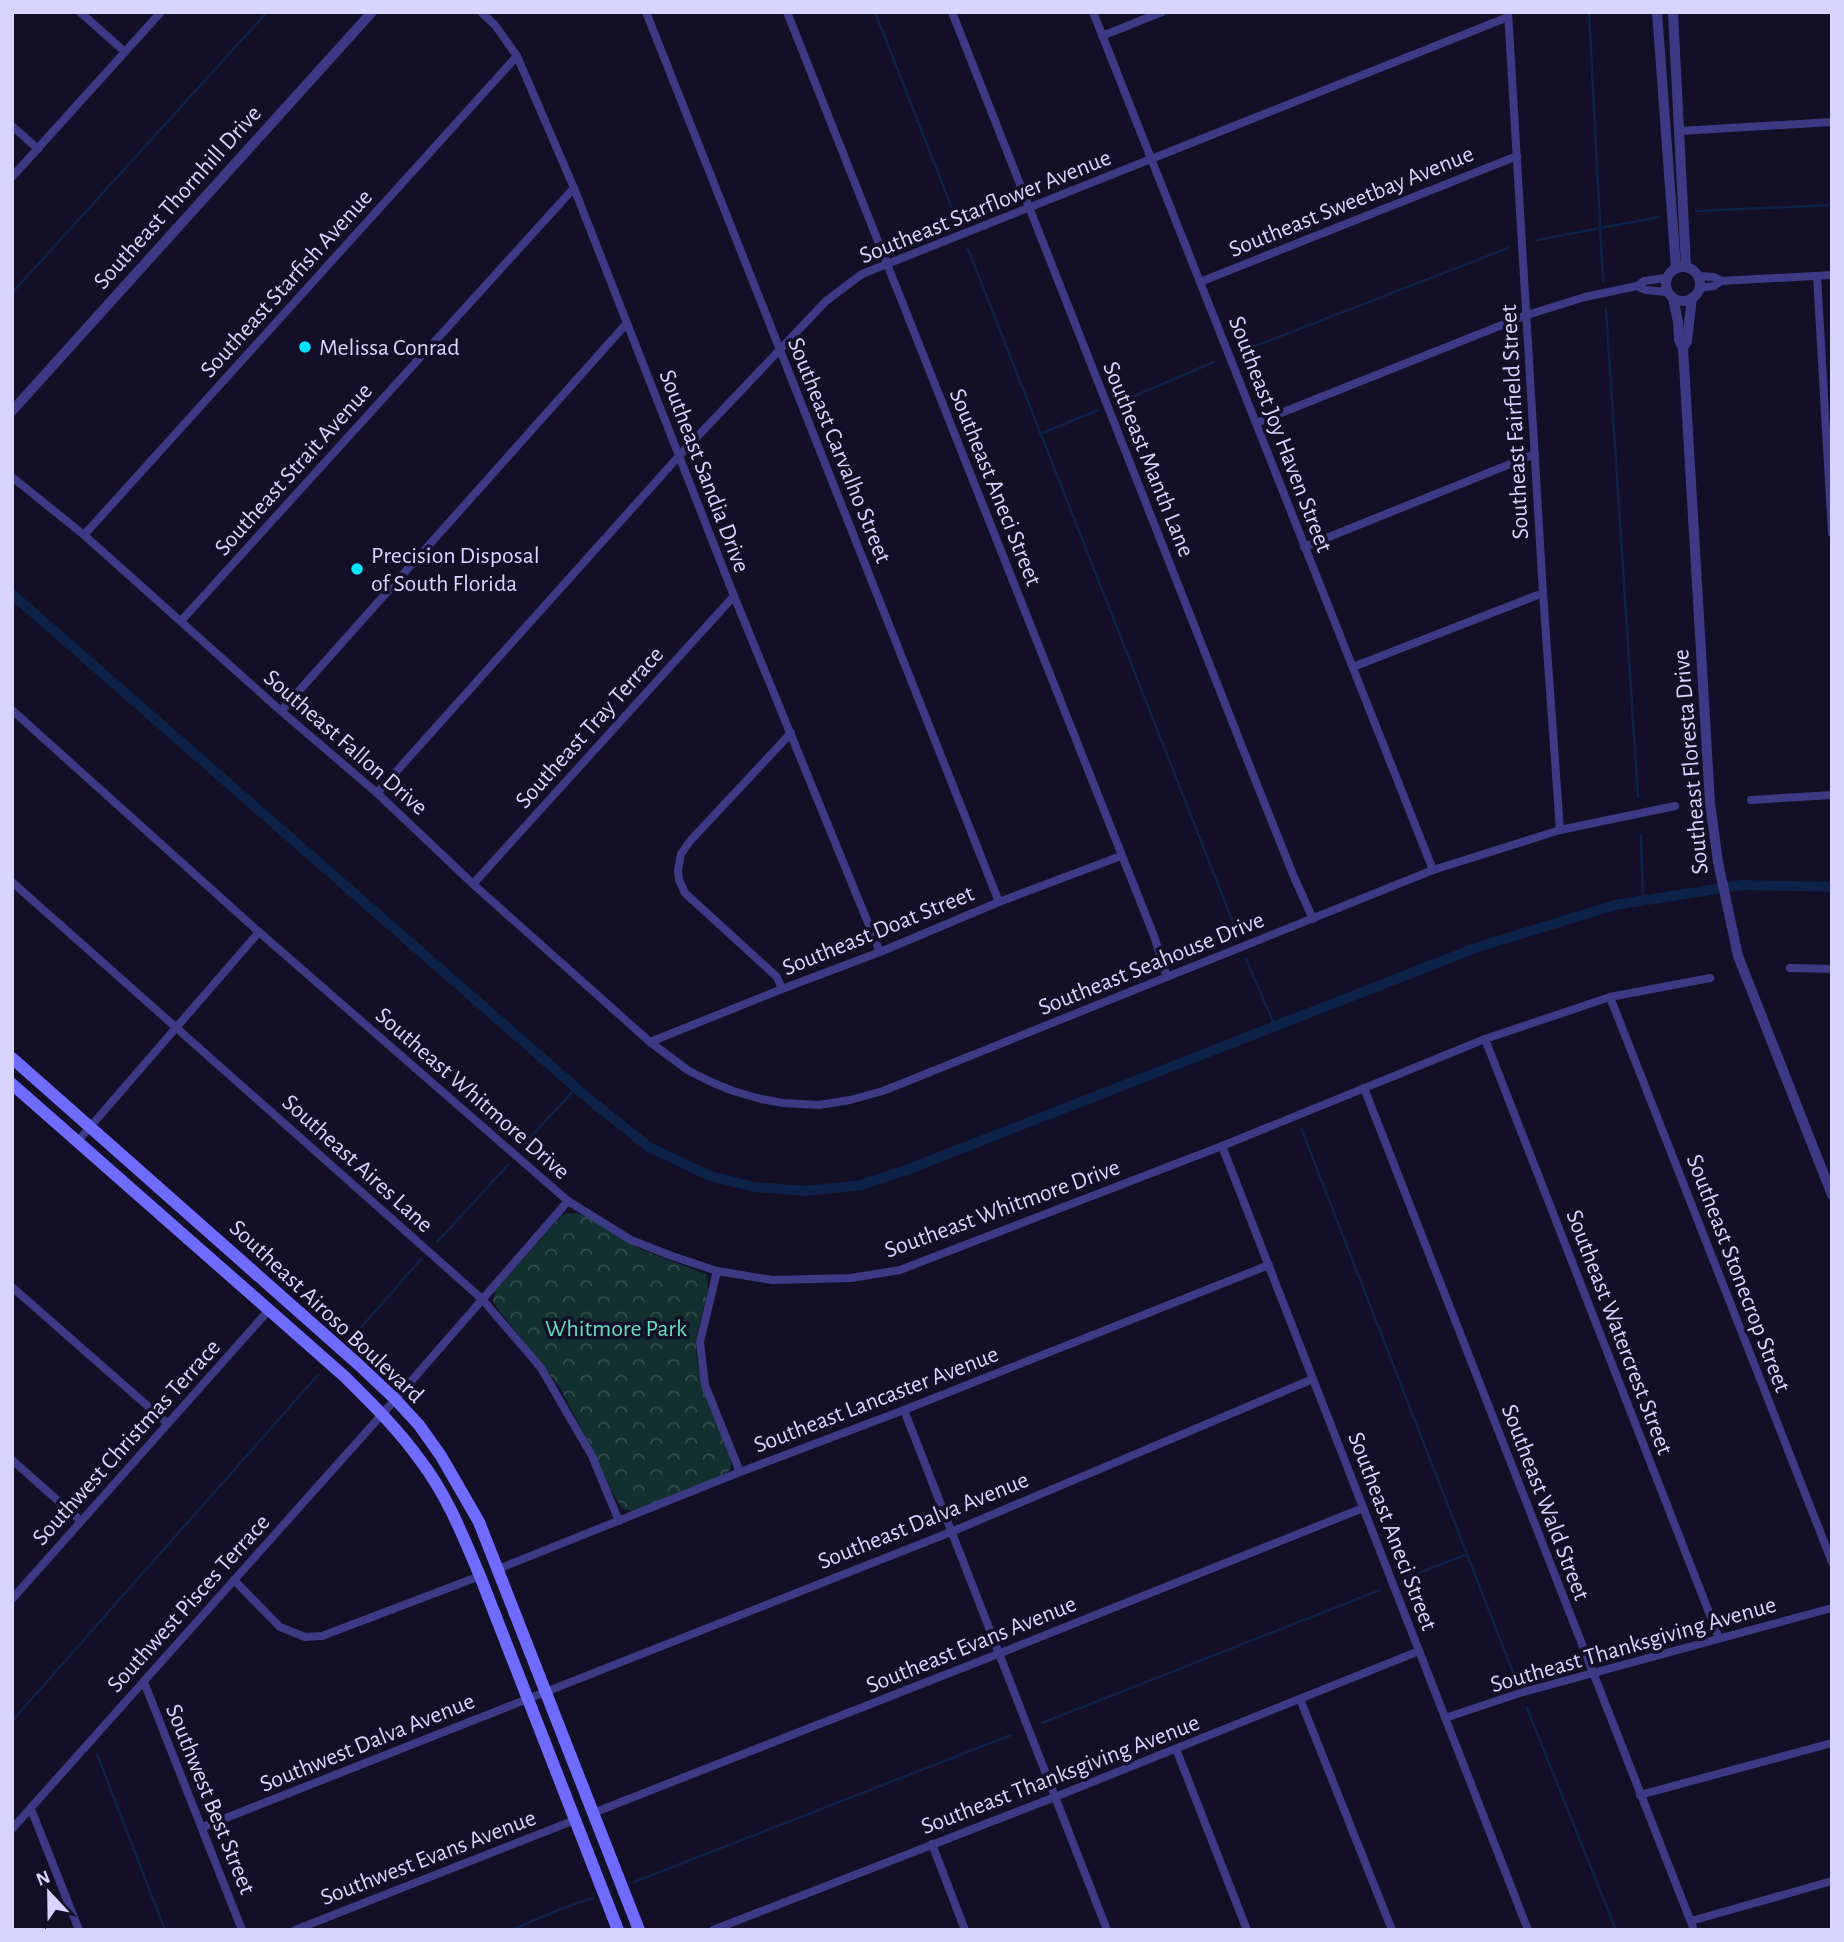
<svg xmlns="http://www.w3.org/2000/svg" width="1844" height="1942" font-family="'Alegreya Sans',sans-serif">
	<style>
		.park { fill: url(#park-crowns) }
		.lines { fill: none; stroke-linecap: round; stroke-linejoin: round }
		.stream { stroke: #0c2248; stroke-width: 2.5 }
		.canal { stroke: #0c2248; stroke-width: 10 }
		.minor { stroke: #3d3a85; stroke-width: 8 }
		.tertiary { stroke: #3d3a85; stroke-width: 10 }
		.secondary { stroke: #6f6bff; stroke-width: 12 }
		.poi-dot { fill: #00e5ff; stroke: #130f26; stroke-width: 2.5 }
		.labels { text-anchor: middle; stroke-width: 7; stroke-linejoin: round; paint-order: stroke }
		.street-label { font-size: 24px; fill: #d9d4ff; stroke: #130f26 }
		.poi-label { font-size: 24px; fill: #d9d4ff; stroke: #130f26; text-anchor: start }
		.park-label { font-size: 24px; fill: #5fe0c0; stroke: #130f26 }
	</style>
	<defs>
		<pattern id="park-crowns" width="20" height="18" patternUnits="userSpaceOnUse" patternTransform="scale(1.75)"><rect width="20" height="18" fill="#12302f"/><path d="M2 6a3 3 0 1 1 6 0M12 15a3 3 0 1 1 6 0" fill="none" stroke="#344d4e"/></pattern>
	</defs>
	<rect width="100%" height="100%" fill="#130f26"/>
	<path class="park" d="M 568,1213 L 576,1213 L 585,1216 L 640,1249 L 706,1274 C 714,1288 695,1326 696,1348 C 697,1389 722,1422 731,1462 L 731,1468 L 725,1475 L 633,1511 L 623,1509 L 614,1496 L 591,1447 L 560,1388 L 498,1309 L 493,1301 L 495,1291 L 562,1215 Z"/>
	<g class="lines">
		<g class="stream">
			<polyline points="875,12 957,221"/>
			<polyline points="1589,12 1603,281"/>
			<polyline points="1696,211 1832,205"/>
			<polyline points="1537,240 1659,217"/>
			<polyline points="968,249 1238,935"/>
			<polyline points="12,293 267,12"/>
			<polyline points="1606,309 1638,797"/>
			<polyline points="1245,350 1508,248"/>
			<polyline points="1120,402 1214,362"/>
			<polyline points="1040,434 1098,410"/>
			<polyline points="1641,835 1643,900"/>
			<polyline points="1246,959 1275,1026"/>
			<polyline points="1301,1128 1516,1680"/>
			<polyline points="526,1142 576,1088"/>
			<polyline points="437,1242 508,1165"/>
			<polyline points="351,1339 421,1259"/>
			<polyline points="1406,1578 1465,1555"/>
			<polyline points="1527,1708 1616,1930"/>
			<polyline points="12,1721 318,1375"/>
			<polyline points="1042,1723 1380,1590"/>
			<polyline points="97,1754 165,1930"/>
			<polyline points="634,1882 1011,1735"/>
			<polyline points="511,1930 563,1908 593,1898"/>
		</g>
		<polyline class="canal" points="12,594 590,1100 649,1147 710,1176 755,1187 805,1191 861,1185 909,1169 1478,947 1615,905 1742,885 1832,887"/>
		<g class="minor">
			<polyline points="80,12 125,52"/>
			<polyline points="481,12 495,25 517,56 574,188 734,596 880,952"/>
			<polyline points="646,12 999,902"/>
			<polyline points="787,12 1154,936 1167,977"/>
			<polyline points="952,12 1256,782 1294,877 1313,919"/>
			<polyline points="1093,12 1433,870"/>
			<polyline points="1508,12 1543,593 1560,830"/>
			<polyline points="1102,36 1162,12"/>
			<polyline points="12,126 38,149"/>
			<polyline points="1680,131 1832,122"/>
			<polyline points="12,177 161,12"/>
			<polyline points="1698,276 1714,277 1721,281 1832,275"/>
			<polyline points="1817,276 1832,533"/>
			<polyline points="1200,282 1517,156"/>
			<polyline points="1637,286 1646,290 1667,292"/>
			<polyline points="1699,288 1714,286 1721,281"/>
			<polyline points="1256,423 1527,315 1585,297 1637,286 1644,281 1666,278"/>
			<polyline points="12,477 84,535 281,711 377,793 473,884 650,1042 689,1071 711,1082 733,1091 761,1099 783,1103 819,1105 850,1100 883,1091 1433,870 1560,830 1675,806"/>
			<polyline points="84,535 517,56"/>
			<polyline points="1304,547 1535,454"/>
			<polyline points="181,621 574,188"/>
			<polyline points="1353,667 1543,593"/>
			<polyline points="12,710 259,932 568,1201 631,1240 672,1256 717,1271 772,1280 851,1278 900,1270 1222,1146 1485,1039 1610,997 1710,978"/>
			<polyline points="281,711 627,323"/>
			<polyline points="377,793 679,456 826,301 862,274 1508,17"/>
			<polyline points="1751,800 1832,795"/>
			<polyline points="12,882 482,1299 541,1368 592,1456 619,1521"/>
			<polyline points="473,884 734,596"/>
			<polyline points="1790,968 1832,969"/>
			<polyline points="782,989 777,977 685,893 679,880 678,870 681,854 690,841 791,733"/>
			<polyline points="1610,997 1832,1562"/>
			<polyline points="1485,1039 1719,1638"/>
			<polyline points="650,1042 782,989 880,952 999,902 1121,856"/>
			<polyline points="1364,1088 1694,1930"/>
			<polyline points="77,1142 259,932"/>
			<polyline points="1222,1146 1528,1930"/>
			<polyline points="717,1271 700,1342 705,1385 740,1472"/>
			<polyline points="12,1287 167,1423"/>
			<polyline points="904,1410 1107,1930"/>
			<polyline points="12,1460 81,1521"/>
			<polyline points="498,1569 740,1472 904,1410 1269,1265"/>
			<polyline points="234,1580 280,1627 305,1637 322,1636 480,1576"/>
			<polyline points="12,1599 268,1311"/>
			<polyline points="144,1682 242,1930"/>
			<polyline points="1300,1699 1392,1930"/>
			<polyline points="1445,1718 1520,1693 1832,1608"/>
			<polyline points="1176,1749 1247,1930"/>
			<polyline points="1640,1795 1832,1743"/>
			<polyline points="31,1809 79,1930"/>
			<polyline points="593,1813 998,1654 1363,1508"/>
			<polyline points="203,1827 951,1532 1313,1379"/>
			<polyline points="12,1829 393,1402 568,1201"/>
			<polyline points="932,1844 965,1930"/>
			<polyline points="1691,1921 1832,1881"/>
			<polyline points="295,1930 575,1820"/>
			<polyline points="713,1930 1055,1797 1419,1651"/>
		</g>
		<g class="tertiary">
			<polyline points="1657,12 1676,268"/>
			<polyline points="1673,12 1686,267"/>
			<circle cx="1683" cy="284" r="17"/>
			<polyline points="1673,298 1678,322 1679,340 1683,348 1710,803 1718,862 1738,956 1832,1195"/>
			<polyline points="1683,348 1687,341 1692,298"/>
			<polyline points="12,411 372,12"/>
		</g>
		<g class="secondary">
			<polyline points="12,1058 359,1365 395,1399 419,1425 441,1456 479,1522 639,1930"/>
			<path d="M 12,1084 L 344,1376 C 371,1403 398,1429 420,1460 C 447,1495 463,1536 480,1576 L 618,1930"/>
		</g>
	</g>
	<g class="poi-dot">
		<circle cx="305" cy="347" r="7"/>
		<circle cx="357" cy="569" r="7"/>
	</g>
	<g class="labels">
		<g class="street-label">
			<text transform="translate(177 197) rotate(-48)" y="8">Southeast Thornhill Drive</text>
			<text transform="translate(1351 201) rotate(-22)" y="8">Southeast Sweetbay Avenue</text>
			<text transform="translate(985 206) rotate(-22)" y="8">Southeast Starflower Avenue</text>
			<text transform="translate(286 283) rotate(-48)" y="8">Southeast Starfish Avenue</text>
			<text transform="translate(1514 422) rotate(-93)" y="8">Southeast Fairfield Street</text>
			<text transform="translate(1281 434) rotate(69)" y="8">Southeast Joy Haven Street</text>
			<text transform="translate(840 450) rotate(68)" y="8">Southeast Carvalho Street</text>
			<text transform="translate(1149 459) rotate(68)" y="8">Southeast Manth Lane</text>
			<text transform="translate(293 469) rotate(-48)" y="8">Southeast Strait Avenue</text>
			<text transform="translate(705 471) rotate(69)" y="8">Southeast Sandia Drive</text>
			<text transform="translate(996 487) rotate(68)" y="8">Southeast Aneci Street</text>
			<text transform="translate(589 727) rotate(-48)" y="8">Southeast Tray Terrace</text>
			<text transform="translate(346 742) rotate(41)" y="8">Southeast Fallon Drive</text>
			<text transform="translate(1690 762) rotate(-95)" y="8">Southeast Floresta Drive</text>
			<text transform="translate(878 930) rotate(-22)" y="8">Southeast Doat Street</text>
			<text transform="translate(1151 963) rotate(-22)" y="8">Southeast Seahouse Drive</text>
			<text transform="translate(473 1093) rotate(41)" y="8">Southeast Whitmore Drive</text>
			<text transform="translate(358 1163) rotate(42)" y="8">Southeast Aires Lane</text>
			<text transform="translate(1002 1208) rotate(-20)" y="8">Southeast Whitmore Drive</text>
			<text transform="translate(1739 1273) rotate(69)" y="8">Southeast Stonecrop Street</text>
			<text transform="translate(327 1311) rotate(43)" y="8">Southeast Airoso Boulevard</text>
			<text transform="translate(1620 1332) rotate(69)" y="8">Southeast Watercrest Street</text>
			<text transform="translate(876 1399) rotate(-21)" y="8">Southeast Lancaster Avenue</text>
			<text transform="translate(126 1442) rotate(-48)" y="8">Southwest Christmas Terrace</text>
			<text transform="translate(1546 1502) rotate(69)" y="8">Southeast Wald Street</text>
			<text transform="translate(923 1520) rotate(-22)" y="8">Southeast Dalva Avenue</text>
			<text transform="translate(1393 1531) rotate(69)" y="8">Southeast Aneci Street</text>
			<text transform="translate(188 1603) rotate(-48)" y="8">Southwest Pisces Terrace</text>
			<text transform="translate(971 1644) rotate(-22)" y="8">Southeast Evans Avenue</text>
			<text transform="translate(1633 1644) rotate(-16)" y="8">Southeast Thanksgiving Avenue</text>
			<text transform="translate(367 1742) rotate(-22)" y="8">Southwest Dalva Avenue</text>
			<text transform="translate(1060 1774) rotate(-21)" y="8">Southeast Thanksgiving Avenue</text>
			<text transform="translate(211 1799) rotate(68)" y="8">Southwest Best Street</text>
			<text transform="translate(428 1857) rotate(-21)" y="8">Southwest Evans Avenue</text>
		</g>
		<g class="poi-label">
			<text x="319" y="355">Melissa Conrad</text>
			<text x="371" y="563">Precision Disposal<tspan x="371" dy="28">of South Florida</tspan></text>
		</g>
		<g class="park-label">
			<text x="616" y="1336">Whitmore Park</text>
		</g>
	</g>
	<rect width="1844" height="1942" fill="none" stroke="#d9d4ff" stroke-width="28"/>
	<g transform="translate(49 1893) rotate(338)" stroke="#130f26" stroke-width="5" paint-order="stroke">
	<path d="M0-5L12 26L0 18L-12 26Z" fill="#d9d4ff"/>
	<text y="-10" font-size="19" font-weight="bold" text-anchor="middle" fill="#d9d4ff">N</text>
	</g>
</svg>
